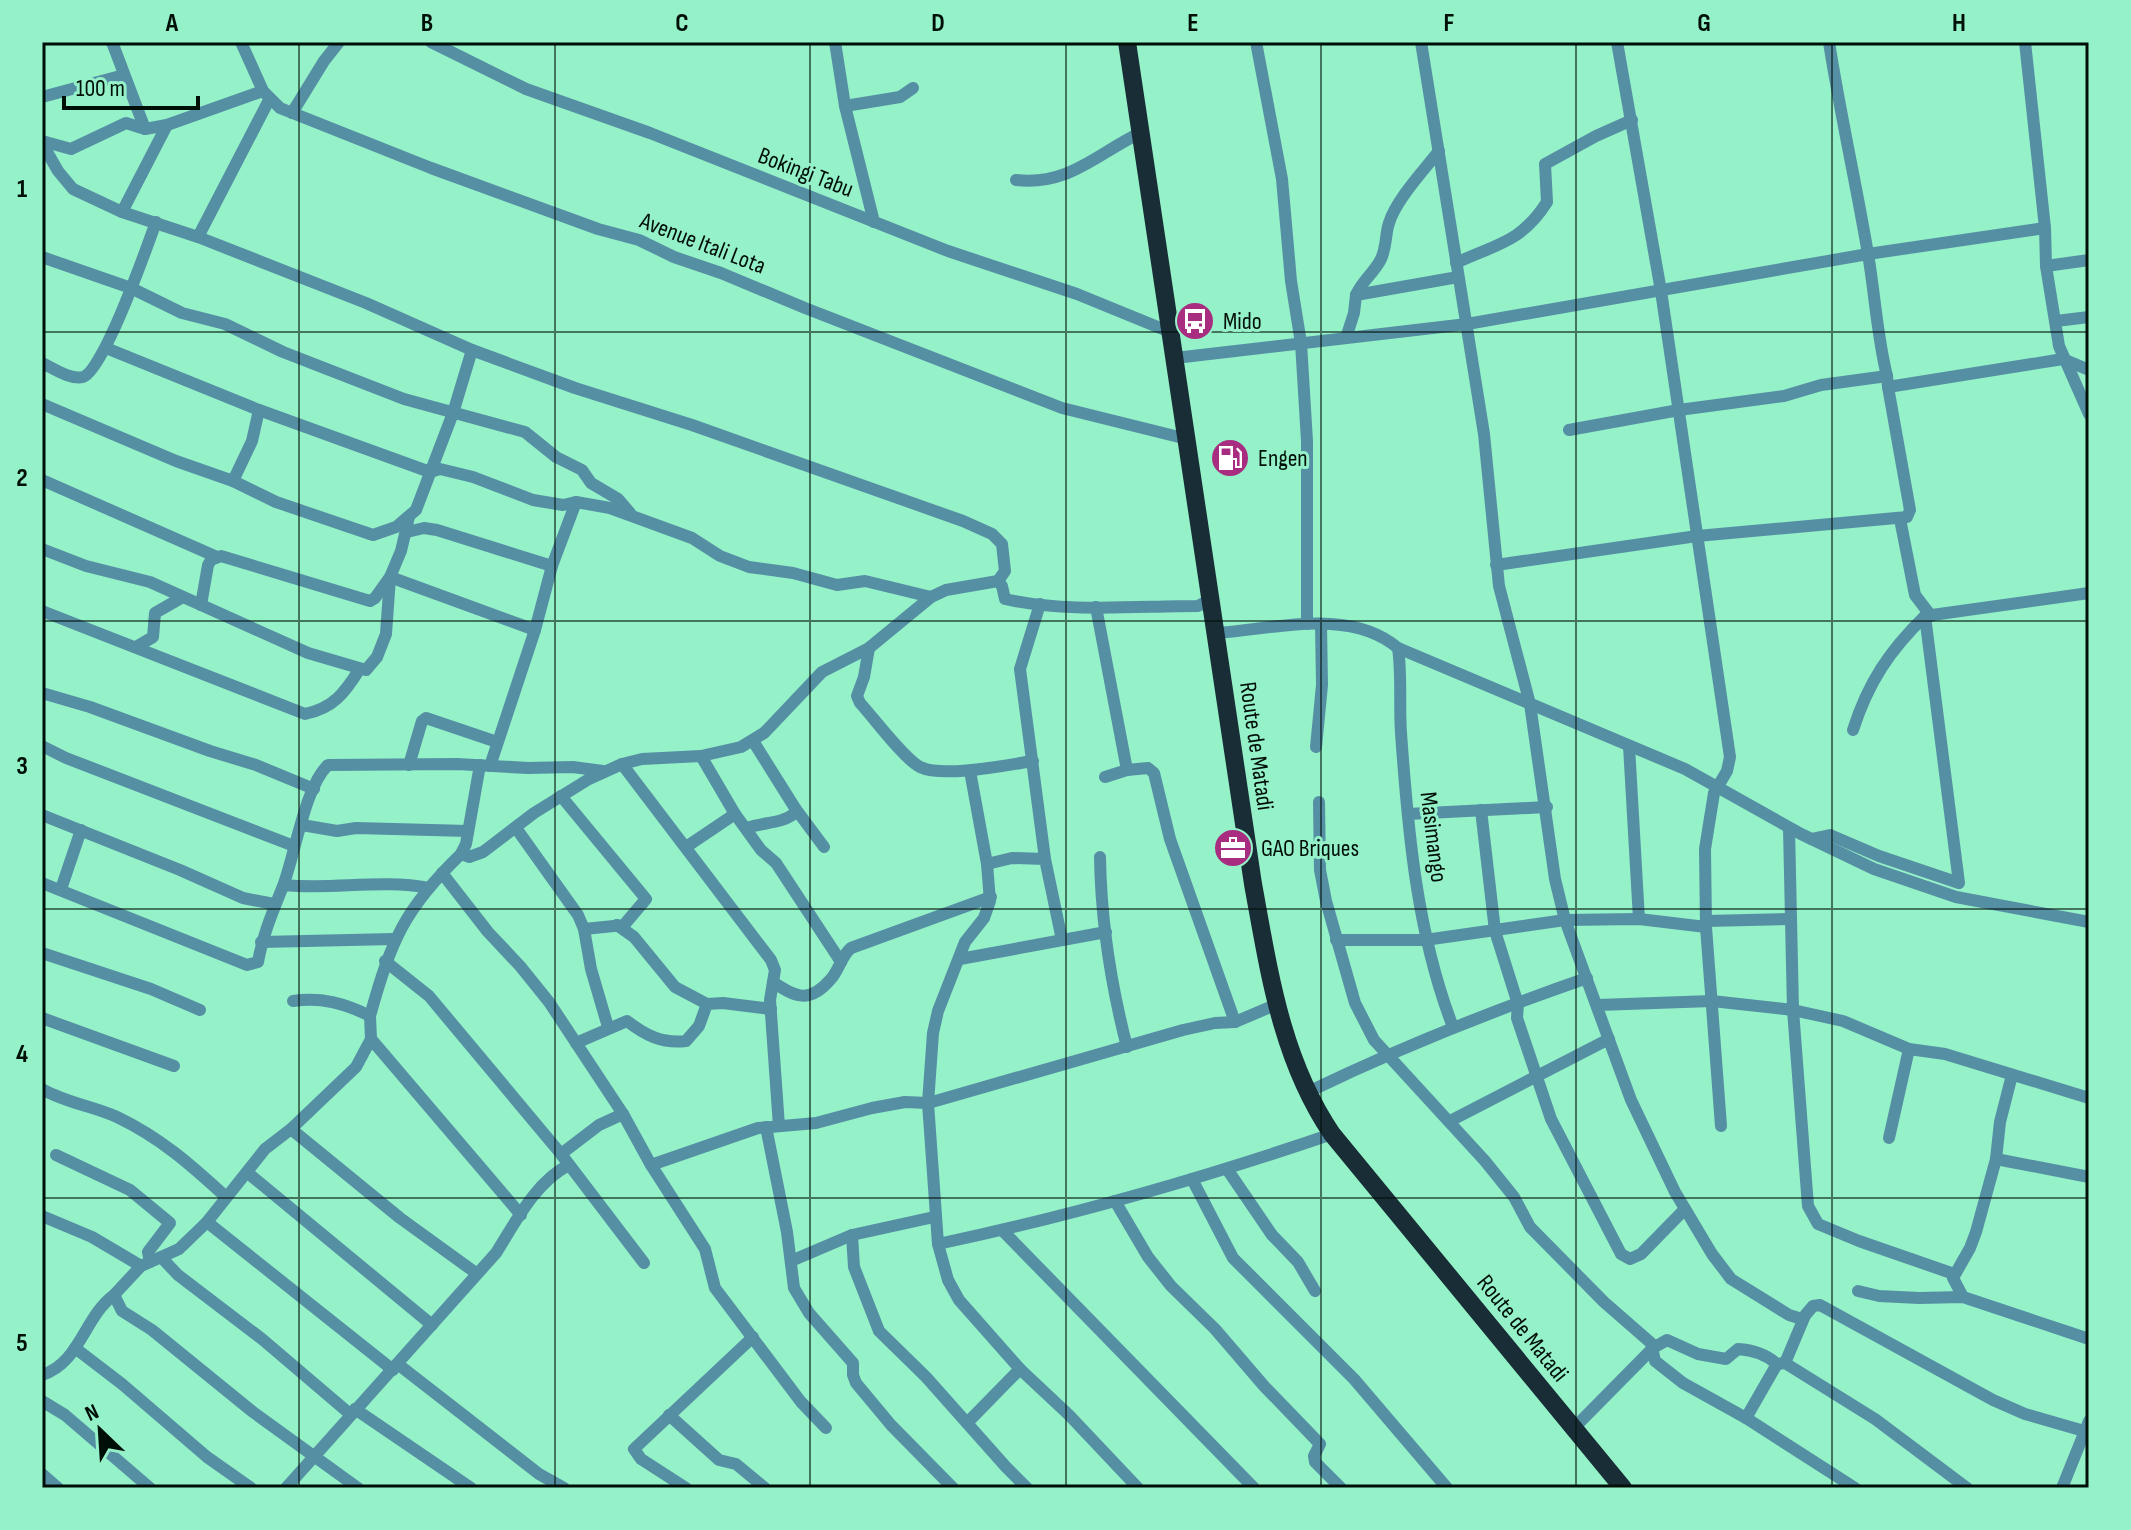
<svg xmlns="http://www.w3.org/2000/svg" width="2131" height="1530" font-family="'Sofia Sans Condensed',sans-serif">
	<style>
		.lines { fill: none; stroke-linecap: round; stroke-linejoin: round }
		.minor { stroke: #558fa4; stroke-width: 12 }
		.highway { stroke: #182d35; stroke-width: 18 }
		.grid { fill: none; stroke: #000f08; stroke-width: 2; stroke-opacity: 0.55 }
		.labels { text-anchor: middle; stroke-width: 6; stroke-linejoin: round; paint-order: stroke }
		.street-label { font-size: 24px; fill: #000f08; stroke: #95f1c8 }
		.poi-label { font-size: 24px; fill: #000f08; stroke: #95f1c8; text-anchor: start }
		.neatline { fill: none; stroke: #000f08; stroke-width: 3 }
		.grid-label { font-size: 26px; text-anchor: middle; font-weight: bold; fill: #000f08 }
	</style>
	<rect width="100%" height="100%" fill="#95f1c8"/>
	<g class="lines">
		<g class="minor">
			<polyline points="112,42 145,129"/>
			<polyline points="241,42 263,91 280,108 431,168 598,229 639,240 674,257 721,273 805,308 1062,408 1187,439"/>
			<polyline points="431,42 526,89 650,133 948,251 1077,294 1170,332"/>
			<polyline points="835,42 845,106 874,222"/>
			<polyline points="1256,42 1282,179 1291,281 1301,343 1307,441 1307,624"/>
			<polyline points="1421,42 1484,434 1499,586 1530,704 1555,879 1565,920 1631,1100 1675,1192 1712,1254 1731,1279 1789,1315 1802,1319 1813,1306 1820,1305 1993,1400 2025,1414 2084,1431"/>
			<polyline points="1617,42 1661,291 1730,757 1727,771 1714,793 1705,849 1706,927 1721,1126"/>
			<path d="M 1829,42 C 1840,113 1856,183 1868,254 C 1875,295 1877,336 1887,376"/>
			<polyline points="2025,42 2045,228 2046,266 2059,346 2089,414"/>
			<polyline points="42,97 124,75"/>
			<polyline points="845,106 900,97 913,88"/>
			<polyline points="292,113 324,61 339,42"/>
			<polyline points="42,141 71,149 126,123 145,129 167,125 263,91"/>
			<path d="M 42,143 L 58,171 L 73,189 L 122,212 L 198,237 L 366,303 L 472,350 L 575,388 L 692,425 L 963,521 L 992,534 L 1002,544 L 1005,571 L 998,581 L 1002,586 L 1005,599 C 1067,613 1135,606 1198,606 L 1211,599"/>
			<path d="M 1016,180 C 1068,186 1095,155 1140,133"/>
			<polyline points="122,212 167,125"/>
			<polyline points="198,237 269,100"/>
			<polyline points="42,257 131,288 182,313 225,324 283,352 404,399 525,432 556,457 582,470 591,483 618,499 630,513"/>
			<path d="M 1456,263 C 1496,244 1521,243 1547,202 L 1545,164 L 1596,136 L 1632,120"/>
			<polyline points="2046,266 2089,260"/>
			<path d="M 1356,295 C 1362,281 1374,273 1381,259 C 1387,246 1385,235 1389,223 C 1396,200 1424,170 1439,151"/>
			<polyline points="2056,321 2089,317"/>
			<polyline points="1346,338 1354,313 1356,295 1458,277"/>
			<polyline points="106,348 259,410 430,472 440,469 473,477 533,500 563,505 576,502 610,508 692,538 720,556 749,567 793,573 837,585 865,581 931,597"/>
			<polyline points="1175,358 1467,324 1868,254 2045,228"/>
			<path d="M 42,363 C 53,368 70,380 83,377 C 103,372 147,247 156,222"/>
			<polyline points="42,404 176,461 233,481 276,502 373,535 396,527 416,510 453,413 472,350"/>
			<polyline points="1569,430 1679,410 1784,396 1821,385 1887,376 1888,387 2063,359 2089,370"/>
			<polyline points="42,480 217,557"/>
			<polyline points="233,481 252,441 259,410"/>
			<polyline points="1900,519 1915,595 1931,616"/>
			<polyline points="407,532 424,528 437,530 552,566"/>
			<polyline points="42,549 86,566 150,582 308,653 366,670 377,657 386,634 390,577 401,551 409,517"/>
			<polyline points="1496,565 1697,536 1907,517 1910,510 1888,387"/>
			<polyline points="1040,604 1020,669 1045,859"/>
			<polyline points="201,605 208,565 211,560 221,556 370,601 375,598 390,577 535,630"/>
			<polyline points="1096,607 1127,770"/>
			<path d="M 42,611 L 305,714 C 333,708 344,694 359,670"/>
			<path d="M 1217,633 C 1274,629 1350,607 1398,648 L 1685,769 L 1801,834 L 1874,869 L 1956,897 L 2089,922"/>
			<polyline points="136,647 153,637 155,613 181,598"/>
			<path d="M 869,648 L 864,677 L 857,696 L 860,703 C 874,718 903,758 920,767 C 943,778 1007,765 1033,761"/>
			<path d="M 1398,648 C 1402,676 1399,705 1401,733 C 1408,832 1417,934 1453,1027"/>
			<polyline points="42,693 90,707 210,751 256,765 314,789"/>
			<path d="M 1853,730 C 1868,683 1889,651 1925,616 L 2089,593"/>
			<polyline points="42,746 66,758 294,846"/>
			<polyline points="1629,746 1639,919"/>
			<polyline points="1316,747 1322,685 1321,624"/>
			<polyline points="701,756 735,814 761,850 776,863 841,962"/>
			<polyline points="622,764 771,960 775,970 770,1000 779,1126"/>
			<polyline points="409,765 422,721 426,718 497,742"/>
			<polyline points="490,766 535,630 552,566 576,502"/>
			<polyline points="970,771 987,864 990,901 984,918 965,942 938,1011 933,1033 928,1103 938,1244 948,1280 959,1300 1020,1369 1069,1415 1138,1488"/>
			<polyline points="1105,777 1127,770 1148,768 1154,773 1170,839 1235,1022"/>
			<polyline points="561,796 646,899 624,925 584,929"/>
			<polyline points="1319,802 1320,870 1326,901 1355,1003 1374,1040 1485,1161 1514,1197 1530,1227 1604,1302 1651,1343 1655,1361 1683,1383 1746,1418 1855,1488"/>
			<polyline points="795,808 824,847"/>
			<polyline points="1481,810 1495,931 1518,1004 1517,1018 1551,1119 1621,1254 1630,1259 1641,1254 1685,1209"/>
			<polyline points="1408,814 1547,807"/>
			<polyline points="42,815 180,870 243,898 274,904"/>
			<polyline points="302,825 337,831 356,828 468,831"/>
			<polyline points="516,828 578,915 584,929 591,969 608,1027"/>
			<path d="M 747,828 C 763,822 782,824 795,813 L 795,808 L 753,741"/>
			<polyline points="1789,828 1793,1010 1808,1206 1818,1224 1859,1241 1954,1274"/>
			<polyline points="1811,839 1830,835 1879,856 1959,883 1925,616"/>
			<polyline points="686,847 735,814"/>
			<polyline points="461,854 469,857 483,852 534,813 589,779 622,764 642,759 701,756 741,747 764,733 822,672 869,648 931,597 946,590 998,581"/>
			<path d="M 1100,857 C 1101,921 1111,985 1127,1047"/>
			<polyline points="987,864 1012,858 1045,859 1062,940"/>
			<polyline points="442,873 488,932 520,966 549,1002 623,1114 651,1165 705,1249 715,1288 801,1402 826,1428"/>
			<path d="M 42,883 L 247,965 L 258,962 C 263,934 273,911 283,886 C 295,855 305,786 328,765 L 457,764 L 528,768 L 573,767 L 603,771"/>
			<path d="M 284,885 C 332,890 381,879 429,888"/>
			<polyline points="61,889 81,830"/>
			<polyline points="1706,921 1791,919"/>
			<polyline points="617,925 634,937 675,987 707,1004"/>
			<polyline points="1336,940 1425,940 1565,920 1639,919 1706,927"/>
			<polyline points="261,942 394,939"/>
			<polyline points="42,953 151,989 200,1010"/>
			<polyline points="960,959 1106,932"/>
			<polyline points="385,961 429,996 561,1154 644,1263"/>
			<path d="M 773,982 C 795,997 809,1004 830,980 C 839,971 841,956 851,948 L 991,897"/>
			<path d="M 293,1001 C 321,997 344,1003 370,1016 C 391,941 404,909 461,854 L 466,844 L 480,765"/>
			<polyline points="1598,1005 1712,1001 1793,1010 1843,1021 1909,1049 1945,1054 2089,1098"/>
			<polyline points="42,1018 174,1066"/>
			<polyline points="371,1039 521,1215"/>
			<path d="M 576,1043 L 627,1021 C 645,1035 662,1044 686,1041 L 699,1026 L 707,1004 L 723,1003 L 771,1009"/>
			<path d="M 42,1089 C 66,1103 93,1106 117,1117 C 161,1138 191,1165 226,1197"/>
			<path d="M 1308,1092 C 1399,1048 1492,1011 1587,978"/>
			<polyline points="1450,1121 1609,1039"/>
			<polyline points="766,1127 787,1232 794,1288 809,1313 853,1363 853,1375 856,1383 891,1425 953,1488"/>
			<polyline points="291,1129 400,1218 476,1273"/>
			<polyline points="1889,1138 1909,1049"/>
			<polyline points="561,1154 599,1125 623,1114"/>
			<polyline points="56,1155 130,1190 170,1223 148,1252 150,1262"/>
			<polyline points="1996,1159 2089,1177"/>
			<polyline points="651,1165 758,1128 816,1123 872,1108 905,1102 928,1103 939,1100 1183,1030 1215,1023 1235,1022 1275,1005"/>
			<polyline points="1227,1169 1272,1235 1298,1262 1315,1291"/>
			<polyline points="248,1173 432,1325"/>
			<polyline points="1192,1179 1233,1258 1354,1379 1447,1488"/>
			<polyline points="1115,1201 1148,1257 1171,1286 1215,1329 1264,1386 1320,1444 1314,1456 1315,1462 1341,1488"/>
			<polyline points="42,1216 92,1237 141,1266"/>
			<polyline points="207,1222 393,1370"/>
			<polyline points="1002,1230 1254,1488"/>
			<polyline points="852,1235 854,1267 879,1331 926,1377 1006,1467 1027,1488"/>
			<path d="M 938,1244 C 1071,1216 1203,1178 1332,1134"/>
			<polyline points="161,1257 178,1275 262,1339 350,1414"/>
			<polyline points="791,1261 852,1235 934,1217"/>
			<polyline points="1858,1291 1879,1296 1919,1298 1963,1297 2089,1339"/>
			<polyline points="1963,1297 1953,1278 1970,1248 1976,1232 1996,1159 2000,1122 2012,1075"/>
			<polyline points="75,1348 122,1384 207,1457 251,1488"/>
			<polyline points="1785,1363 1804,1318"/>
			<polyline points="399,1365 539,1474 564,1488"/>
			<path d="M 42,1375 C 80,1363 84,1317 114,1295"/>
			<polyline points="42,1401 65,1415 150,1488"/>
			<polyline points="355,1409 471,1488"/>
			<polyline points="669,1415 719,1460 736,1464 765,1488"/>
			<polyline points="1746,1418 1777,1364"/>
			<polyline points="967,1423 1020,1369"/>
			<path d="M 1574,1428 L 1653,1348 L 1667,1340 L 1698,1354 L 1726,1359 L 1738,1349 C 1753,1350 1766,1354 1777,1364 L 1785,1363 L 1875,1419 L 1967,1488"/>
			<polyline points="42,1474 58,1488"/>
			<path d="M 286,1488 L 496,1253 C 515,1223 536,1181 569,1165"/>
			<polyline points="358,1488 253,1412 152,1330 122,1311 114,1295 141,1266 179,1249 207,1222 265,1149 291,1129 356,1067 371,1039 370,1016"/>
			<polyline points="686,1488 641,1459 634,1449 753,1337"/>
			<polyline points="2062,1488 2089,1421"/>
		</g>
		<path class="highway" d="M 1127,42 L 1253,884 C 1269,971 1281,1059 1332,1134 L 1623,1488"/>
	</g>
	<path class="grid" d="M 299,42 L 299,1488M 555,42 L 555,1488M 810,42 L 810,1488M 1066,42 L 1066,1488M 1321,42 L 1321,1488M 1576,42 L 1576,1488M 1832,42 L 1832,1488M 42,332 L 2089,332M 42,621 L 2089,621M 42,909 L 2089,909M 42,1198 L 2089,1198"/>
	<defs>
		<g id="bus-disc" transform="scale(2)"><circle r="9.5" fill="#a82c80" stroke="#95f1c8"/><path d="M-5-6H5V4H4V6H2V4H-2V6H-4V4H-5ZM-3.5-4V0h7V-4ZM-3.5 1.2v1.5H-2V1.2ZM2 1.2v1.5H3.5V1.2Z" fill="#fff"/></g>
		<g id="fuel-disc" transform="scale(2)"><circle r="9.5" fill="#a82c80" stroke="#95f1c8"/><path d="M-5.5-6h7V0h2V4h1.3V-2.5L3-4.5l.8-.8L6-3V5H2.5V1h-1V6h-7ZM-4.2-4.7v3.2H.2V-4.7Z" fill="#fff"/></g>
		<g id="office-disc" transform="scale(2)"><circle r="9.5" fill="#a82c80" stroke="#95f1c8"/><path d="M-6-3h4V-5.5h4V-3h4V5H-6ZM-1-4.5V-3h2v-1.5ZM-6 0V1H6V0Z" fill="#fff"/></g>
	</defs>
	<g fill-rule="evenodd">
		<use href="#bus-disc" x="1195" y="321"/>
		<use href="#fuel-disc" x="1230" y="458"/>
		<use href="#office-disc" x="1233" y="848"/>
	</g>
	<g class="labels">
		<g class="street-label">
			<text transform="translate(806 172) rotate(21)" y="8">Bokingi Tabu</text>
			<text transform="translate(703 243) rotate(21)" y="8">Avenue Itali Lota</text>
			<text transform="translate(1257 746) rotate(82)" y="8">Route de Matadi</text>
			<text transform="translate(1434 837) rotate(83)" y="8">Masimango</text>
			<text transform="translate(1523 1328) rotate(51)" y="8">Route de Matadi</text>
		</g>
		<g class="poi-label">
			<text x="1223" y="329">Mido</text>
			<text x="1258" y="466">Engen</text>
			<text x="1261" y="856">GAO Briques</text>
		</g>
	</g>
	<rect width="2131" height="1530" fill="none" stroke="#95f1c8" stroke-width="88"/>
	<g transform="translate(100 1430) rotate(335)" stroke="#95f1c8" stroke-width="6" paint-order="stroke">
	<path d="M0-6L14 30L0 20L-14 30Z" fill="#000f08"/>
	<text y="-12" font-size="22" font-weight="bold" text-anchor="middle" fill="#000f08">N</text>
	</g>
	<path d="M64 96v12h134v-12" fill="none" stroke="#000f08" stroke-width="4"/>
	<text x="76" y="96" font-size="24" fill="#000f08" stroke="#95f1c8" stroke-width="6" paint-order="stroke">100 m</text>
	<rect x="44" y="44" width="2043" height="1442" class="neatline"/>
	<g class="grid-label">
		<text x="172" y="31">A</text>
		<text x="427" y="31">B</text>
		<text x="682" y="31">C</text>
		<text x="938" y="31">D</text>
		<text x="1193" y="31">E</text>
		<text x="1449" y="31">F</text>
		<text x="1704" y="31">G</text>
		<text x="1959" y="31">H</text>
		<text x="22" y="197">1</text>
		<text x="22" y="486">2</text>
		<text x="22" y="774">3</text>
		<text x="22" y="1062">4</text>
		<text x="22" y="1351">5</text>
	</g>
</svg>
